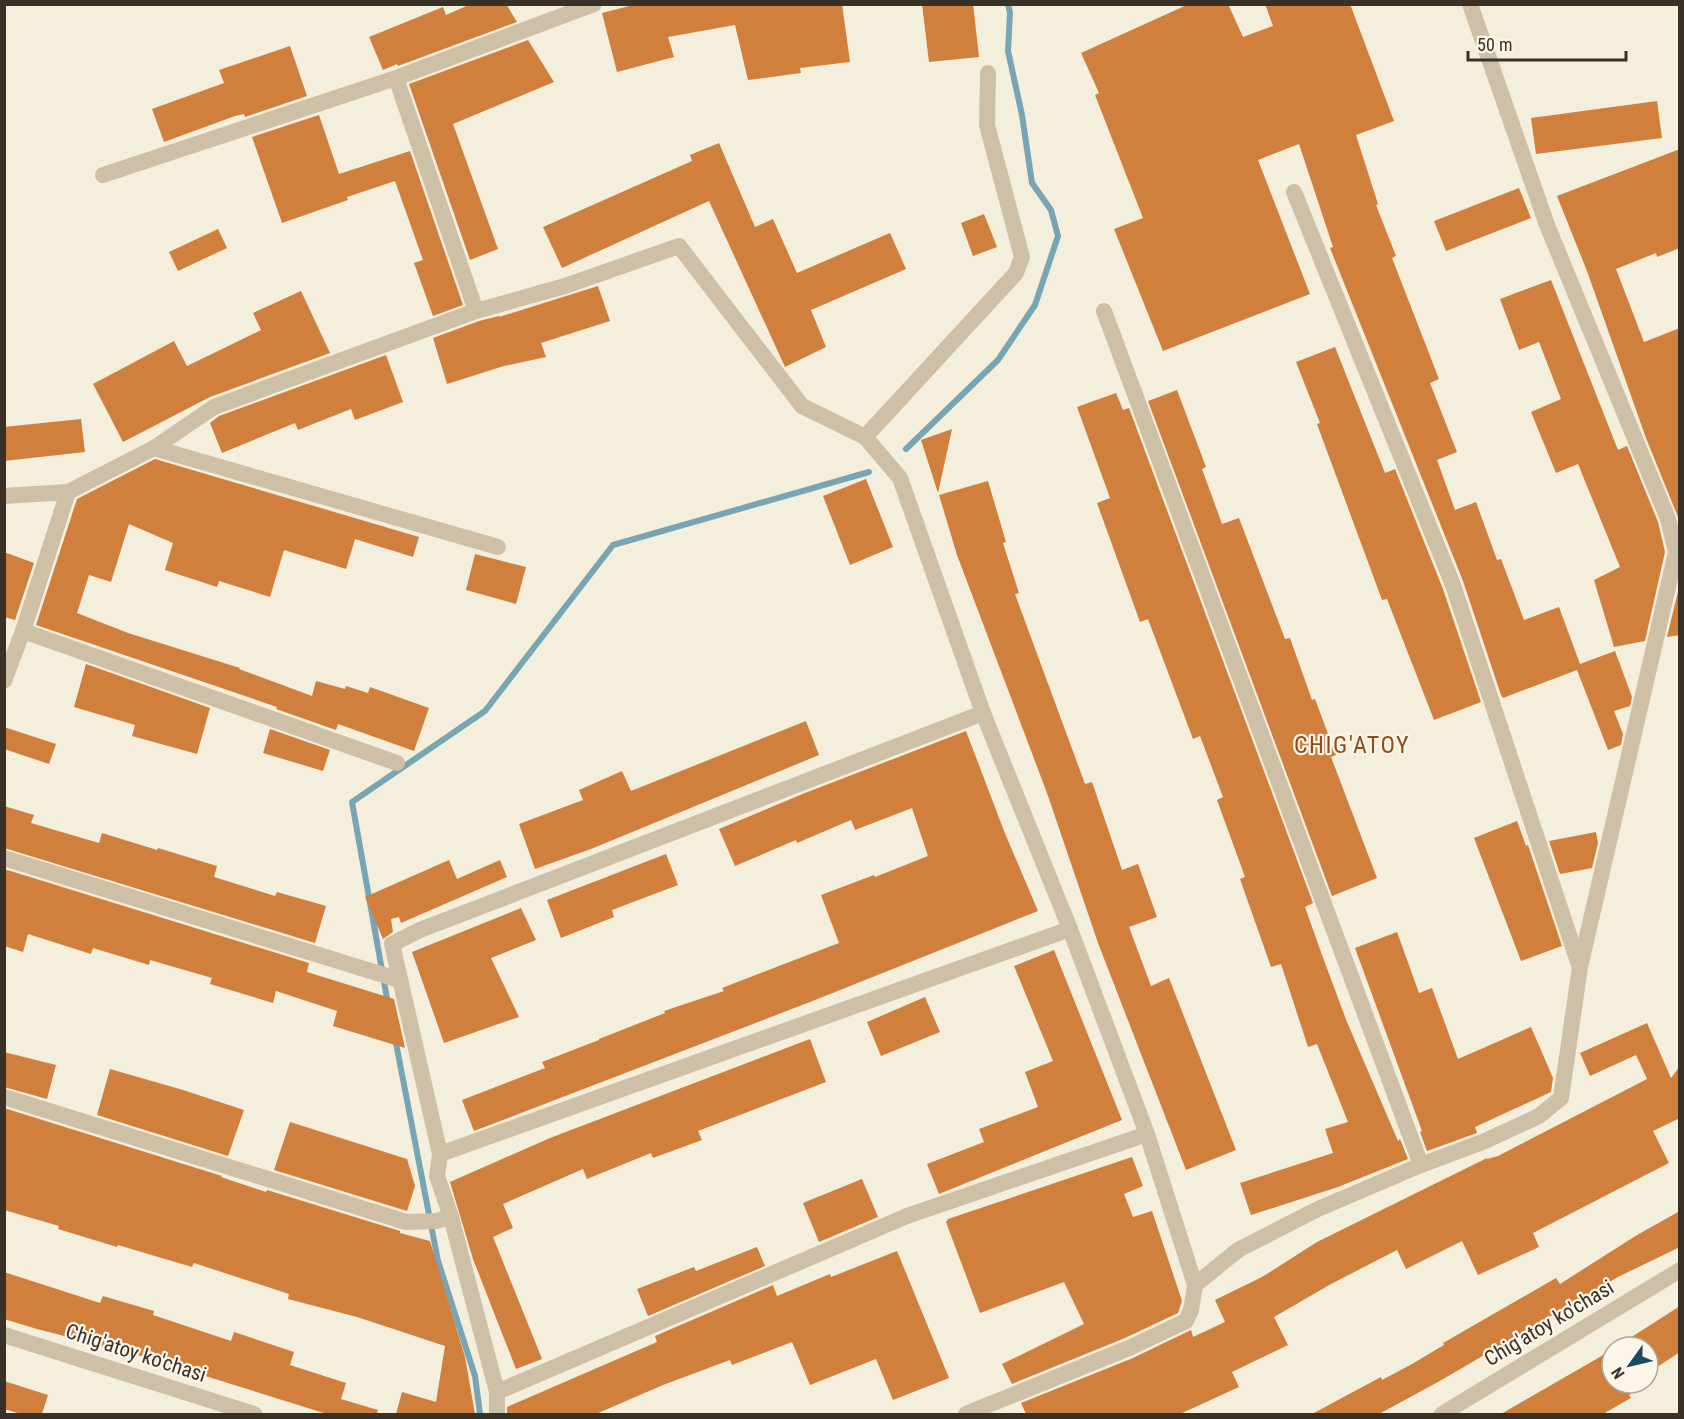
<svg xmlns="http://www.w3.org/2000/svg" width="1684" height="1419" font-family="'Roboto Condensed',sans-serif">
	<style>
		.lines { fill: none; stroke-linecap: round; stroke-linejoin: round }
		.stream { stroke: #78a5b4; stroke-width: 6 }
		.building { fill: #d07f3d }
		.minor { stroke: #cec0a6; stroke-width: 16 }
		.labels { text-anchor: middle; stroke-width: 4.5; stroke-linejoin: round; paint-order: stroke }
		.street-label { font-size: 21px; fill: #393128; stroke: #fbf6e9 }
		.quarter-label { font-size: 24px; letter-spacing: 1.5px; fill: #904d19; stroke: #fbf6e9 }
	</style>
	<rect width="100%" height="100%" fill="#f4eedc"/>
	<g class="lines">
		<g class="stream">
			<polyline points="906,449 998,360 1035,305 1058,236 1051,210 1032,183 1022,115 1008,51 1010,13 1008,4"/>
			<polyline points="388,1004 352,802 485,711 613,545 869,472"/>
			<polyline points="395,1038 438,1261 475,1376 480,1414"/>
		</g>
	</g>
	<g class="building">
		<polygon points="471,4 506,4 517,22 398,66 397,64 383,70 369,37 443,7 446,15"/>
		<polygon points="637,4 842,4 850,62 800,68 801,73 748,80 735,25 668,37 674,57 617,72 602,13"/>
		<polygon points="922,4 973,4 979,57 929,62"/>
		<polygon points="1189,4 1228,4 1243,37 1273,26 1265,4 1350,4 1394,121 1356,135 1378,204 1376,205 1396,256 1392,258 1439,379 1430,383 1457,452 1437,460 1455,510 1476,502 1497,560 1501,559 1524,620 1559,607 1580,664 1615,651 1632,697 1630,706 1614,711 1623,734 1621,745 1608,750 1577,670 1503,698 1501,695 1463,581 1330,248 1333,247 1299,144 1258,160 1310,294 1163,351 1114,229 1143,218 1095,95 1099,93 1081,53"/>
		<polygon points="528,40 554,82 453,124 498,249 470,260 409,84"/>
		<polygon points="290,46 307,96 245,117 244,114 235,116 164,142 152,109 224,83 219,70"/>
		<polygon points="1657,101 1662,138 1536,154 1531,118"/>
		<polygon points="319,115 339,174 410,151 463,305 433,316 414,263 423,260 395,181 347,197 348,200 282,223 252,137"/>
		<polygon points="719,143 755,227 773,219 797,273 890,233 906,269 811,310 826,347 785,367 709,201 562,268 543,227 692,161 690,155"/>
		<polygon points="1680,149 1680,248 1657,257 1656,253 1616,269 1644,342 1680,328 1680,522 1646,438 1587,271 1557,196"/>
		<polygon points="1519,188 1531,218 1446,251 1434,221"/>
		<polygon points="984,214 997,247 973,256 961,223"/>
		<polygon points="218,229 227,248 178,271 169,252"/>
		<polygon points="1551,280 1618,450 1627,446 1658,522 1665,552 1645,641 1614,647 1594,580 1620,567 1578,464 1556,473 1531,412 1561,399 1539,342 1519,350 1500,299"/>
		<polygon points="598,286 610,321 541,343 546,357 504,366 447,384 433,338 479,321 499,316 499,317"/>
		<polygon points="301,291 330,353 210,397 123,442 93,384 174,341 187,366 261,330 253,313"/>
		<polygon points="1335,347 1385,473 1395,469 1443,589 1481,702 1434,720 1387,599 1382,600 1317,424 1320,423 1296,362"/>
		<polygon points="386,355 403,402 355,420 351,409 298,430 295,423 222,453 210,423 219,416"/>
		<polygon points="1177,390 1206,467 1202,469 1222,524 1239,518 1285,639 1290,638 1312,700 1315,699 1336,755 1331,757 1377,878 1332,896 1148,401"/>
		<polygon points="1116,393 1123,410 1129,408 1313,903 1305,907 1322,955 1347,1022 1398,1141 1400,1139 1408,1159 1338,1187 1251,1215 1240,1183 1333,1153 1325,1129 1348,1122 1317,1044 1308,1047 1281,964 1271,967 1240,879 1245,877 1217,800 1223,797 1200,736 1193,739 1148,619 1140,622 1097,503 1110,498 1077,407"/>
		<polygon points="81,419 85,452 4,461 4,427"/>
		<polygon points="952,429 938,493 921,440"/>
		<polygon points="155,459 419,537 413,557 355,539 346,569 284,550 270,597 219,581 217,587 165,570 173,543 129,524 111,582 89,575 77,613 128,633 240,668 239,669 312,696 316,681 345,689 346,686 368,693 370,687 429,708 414,751 338,724 336,730 276,709 277,707 36,625 77,499"/>
		<polygon points="866,479 893,547 850,565 823,496"/>
		<polygon points="988,481 1006,542 1003,543 1019,593 1015,594 1085,784 1092,782 1122,870 1138,864 1157,917 1129,927 1151,986 1169,978 1236,1150 1186,1170 1098,943 1047,793 957,555 939,495"/>
		<polygon points="4,552 34,563 15,620 4,617"/>
		<polygon points="475,554 526,567 516,604 466,590"/>
		<polygon points="1680,583 1680,635 1667,637"/>
		<polygon points="86,664 210,708 197,754 132,736 135,725 74,707"/>
		<polygon points="806,721 819,755 591,849 535,869 519,824 583,800 579,790 622,771 631,791"/>
		<polygon points="4,727 56,744 49,764 4,749"/>
		<polygon points="270,729 330,750 323,771 263,753"/>
		<polygon points="966,731 1004,831 1038,911 810,1002 474,1131 462,1100 545,1068 542,1062 599,1040 599,1039 665,1013 664,1011 724,991 722,988 839,943 821,895 874,875 875,877 928,856 912,808 855,830 851,820 797,843 796,840 735,866 719,829 805,793"/>
		<polygon points="4,806 34,815 31,823 99,843 102,833 157,850 158,848 217,866 214,877 275,896 277,892 326,906 315,943 4,848"/>
		<polygon points="1517,821 1526,846 1528,845 1562,946 1521,961 1474,838"/>
		<polygon points="1596,832 1598,843 1592,868 1560,874 1549,841"/>
		<polygon points="666,854 678,885 612,910 614,917 561,938 547,900"/>
		<polygon points="449,860 457,879 500,860 507,877 401,923 399,917 391,919 393,932 383,939 365,897"/>
		<polygon points="4,869 309,963 307,972 394,999 405,1048 333,1026 337,1011 276,991 273,1003 210,984 212,978 150,960 149,965 93,948 91,954 28,934 23,952 4,946"/>
		<polygon points="521,908 536,940 491,958 519,1017 444,1043 412,952"/>
		<polygon points="1397,932 1419,993 1432,988 1458,1059 1531,1027 1553,1078 1551,1092 1475,1127 1477,1133 1427,1151 1420,1132 1422,1131 1355,948"/>
		<polygon points="1054,950 1122,1120 939,1194 927,1164 984,1142 979,1129 1038,1107 1025,1072 1053,1061 1014,966"/>
		<polygon points="925,997 940,1032 881,1056 867,1022"/>
		<polygon points="1647,1023 1671,1078 1680,1066 1680,1118 1653,1131 1669,1163 1533,1233 1539,1247 1478,1275 1462,1241 1406,1269 1397,1250 1331,1284 1274,1317 1288,1345 1232,1372 1239,1387 1180,1414 1026,1414 1021,1403 1133,1358 1191,1330 1193,1337 1225,1322 1215,1300 1262,1277 1317,1242 1487,1158 1487,1159 1498,1156 1647,1079 1636,1055 1590,1076 1580,1053"/>
		<polygon points="810,1039 826,1082 698,1131 702,1140 653,1158 651,1153 587,1179 583,1169 503,1204 513,1228 493,1237 542,1359 516,1369 473,1259 450,1182 550,1138"/>
		<polygon points="4,1052 56,1065 47,1099 4,1087"/>
		<polygon points="110,1069 183,1090 244,1110 228,1156 97,1115"/>
		<polygon points="4,1108 222,1176 221,1177 266,1192 267,1190 400,1231 400,1233 430,1241 465,1357 475,1414 396,1414 402,1392 436,1402 445,1346 357,1317 288,1299 289,1294 194,1263 192,1267 118,1245 117,1247 58,1229 59,1226 4,1210"/>
		<polygon points="290,1122 407,1159 415,1186 407,1211 274,1170"/>
		<polygon points="1132,1157 1143,1186 1124,1194 1133,1217 1152,1211 1182,1301 1178,1313 1125,1338 1012,1384 1002,1364 1084,1324 1064,1282 980,1313 946,1222 948,1219"/>
		<polygon points="862,1179 878,1217 819,1242 803,1203"/>
		<polygon points="1680,1211 1680,1247 1618,1277 1438,1382 1379,1414 1312,1414 1381,1377 1382,1380 1412,1364 1444,1345 1443,1343 1556,1278 1560,1284 1637,1235"/>
		<polygon points="757,1247 765,1266 648,1316 637,1289 694,1267 696,1271"/>
		<polygon points="897,1251 949,1378 893,1400 876,1359 810,1385 792,1342 732,1365 730,1360 663,1385 596,1414 507,1414 507,1407 657,1342 655,1336 773,1285 777,1296 830,1274 831,1277"/>
		<polygon points="4,1272 100,1303 103,1296 154,1311 153,1315 231,1341 234,1332 294,1352 290,1365 346,1383 341,1399 378,1410 377,1414 327,1414 141,1356 37,1329 4,1319"/>
		<polygon points="1680,1306 1680,1352 1648,1373 1648,1347 1616,1347"/>
		<polygon points="1612,1350 1612,1383 1649,1383 1629,1395 1631,1398 1603,1414 1501,1414"/>
		<polygon points="4,1381 48,1395 42,1414 21,1414 4,1409"/>
	</g>
	<g class="lines">
		<g class="minor">
			<polyline points="396,78 476,311"/>
			<polyline points="103,175 396,78 594,4"/>
			<polyline points="1294,192 1453,585 1579,965"/>
			<polyline points="1104,311 1421,1165"/>
			<polyline points="865,437 1016,273 1022,257 987,125 988,73"/>
			<polyline points="154,448 498,547"/>
			<polyline points="4,496 68,492 154,448 214,407 476,311 565,286 679,246 802,406 865,437 900,478 983,713 1070,929 1147,1134 1195,1285"/>
			<polyline points="23,631 397,763"/>
			<polyline points="4,681 23,631 68,492"/>
			<polyline points="4,858 400,980"/>
			<polyline points="4,1097 406,1222 436,1221 451,1217"/>
			<polyline points="440,1154 1070,929"/>
			<polyline points="4,1335 254,1414"/>
			<polyline points="497,1392 907,1216 1147,1134"/>
			<polyline points="497,1414 497,1392 451,1217 437,1176 440,1154 392,944 420,930 983,713"/>
			<polyline points="966,1414 1129,1348 1186,1321 1191,1310 1195,1285 1238,1250 1318,1209 1421,1165 1485,1141 1539,1116 1561,1098 1580,967 1676,552 1668,519 1547,225 1470,4"/>
			<polyline points="1442,1414 1680,1270"/>
		</g>
	</g>
	<g class="labels">
		<g class="street-label">
			<text transform="translate(1549 1323) rotate(-31)" y="7">Chig'atoy ko'chasi</text>
			<text transform="translate(136 1353) rotate(18)" y="7">Chig'atoy ko'chasi</text>
		</g>
		<g class="quarter-label">
			<text x="1352" y="753">CHIG'ATOY</text>
		</g>
	</g>
	<rect width="1684" height="1419" fill="none" stroke="#393128" stroke-width="12"/>
	<g transform="translate(1630 1365) rotate(236)"><circle r="28" fill="#fbf6e9" stroke="#ada79c" stroke-width="1.5"/>
	<path d="M0-4.5L10 22L0 15L-10 22Z" fill="#194c5f"/>
	<text y="-9" font-size="16" font-weight="bold" text-anchor="middle" fill="#393128">N</text>
	</g>
	<path d="M1468 51v9h158v-9" fill="none" stroke="#393128" stroke-width="3"/>
	<text x="1477" y="51" font-size="18" fill="#393128" stroke="#fbf6e9" stroke-width="4.5" paint-order="stroke">50 m</text>
</svg>
